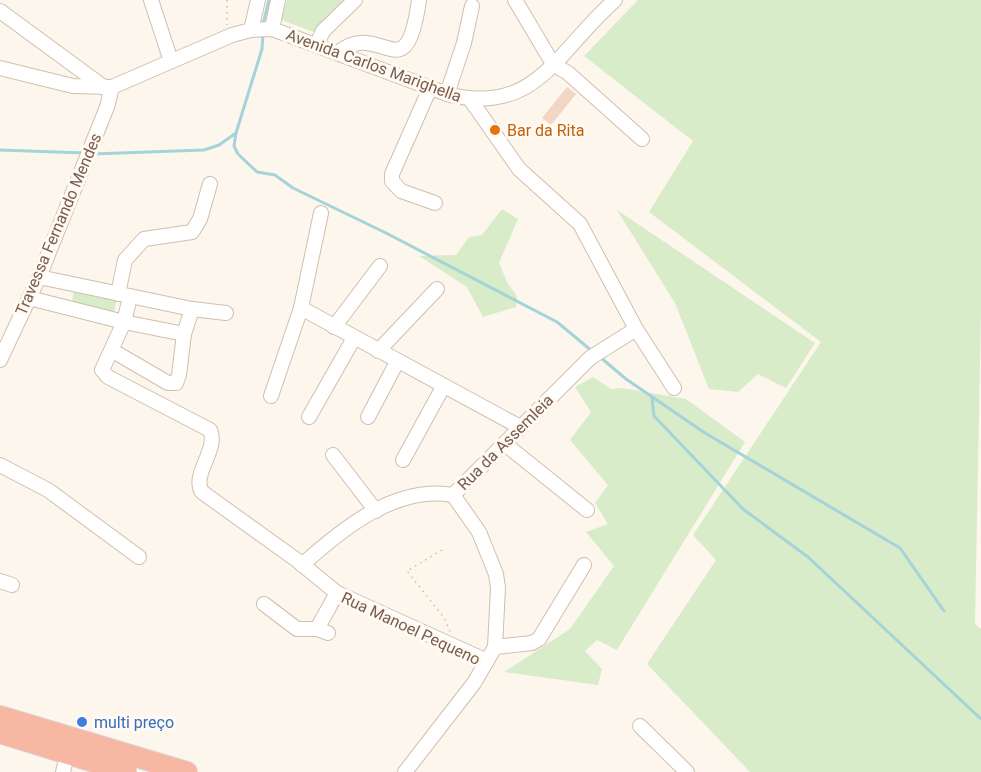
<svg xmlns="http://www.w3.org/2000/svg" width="981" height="772" font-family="Roboto,sans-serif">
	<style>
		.green { fill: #d8ecc9 }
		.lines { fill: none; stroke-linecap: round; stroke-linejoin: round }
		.stream { stroke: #a5d3da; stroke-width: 3 }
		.building { fill: #f3d5c3 }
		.minor-casing { stroke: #d1beb0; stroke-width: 16 }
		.highway-casing { stroke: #dad1cd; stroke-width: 22 }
		.path { stroke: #d9b8a5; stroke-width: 1.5; stroke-dasharray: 1.5 4.5; stroke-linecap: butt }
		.minor { stroke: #fff; stroke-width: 14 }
		.highway { stroke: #f7b7a3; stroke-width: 20 }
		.food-dot { fill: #e8710a; stroke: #fffaf3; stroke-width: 2 }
		.shop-dot { fill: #3f7fe0; stroke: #fffaf3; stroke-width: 2 }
		.labels { text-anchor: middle; stroke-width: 6; stroke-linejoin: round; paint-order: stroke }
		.street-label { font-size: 16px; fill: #7a5c4d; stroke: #fffaf3 }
		.food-label { font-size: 16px; fill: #c56008; stroke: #fffaf3; text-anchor: start }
		.shop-label { font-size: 16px; fill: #366cbe; stroke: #fffaf3; text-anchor: start }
	</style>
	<rect width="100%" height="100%" fill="#fdf6ec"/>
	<g class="green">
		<polygon points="287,0 346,0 314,32 281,20"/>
		<polygon points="638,0 981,0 981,309 975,624 981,629 981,772 750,772 647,664 716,560 693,535 821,342 649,212 693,141 584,56"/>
		<polygon points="502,209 518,219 499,263 508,284 517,296 516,307 483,317 467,287 419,256 456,255 469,237 482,235"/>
		<polygon points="617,210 815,343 786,388 758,374 738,392 709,389 675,303"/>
		<polygon points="74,289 117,298 113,318 71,310"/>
		<polygon points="593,377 611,389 622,388 686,399 745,442 617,650 597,640 585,651 602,669 598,685 504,672 570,629 614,566 586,532 608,524 595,503 608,485 570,440 591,412 575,387"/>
	</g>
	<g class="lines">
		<g class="stream">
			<polyline points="263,24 269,0"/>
			<polyline points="263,34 262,49 236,133 234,146 238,154 257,172 275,175 293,188 386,233 557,322 592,351"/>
			<polyline points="0,150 85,153"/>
			<polyline points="92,154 204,150 219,145 236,133"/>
			<polyline points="600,357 626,379 705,433 900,548 944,611"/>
			<polyline points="652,397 654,416 743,509 808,557 981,719"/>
		</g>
	</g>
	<polygon class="building" points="567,87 576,94 551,125 542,118"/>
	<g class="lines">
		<g class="minor-casing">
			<g id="minor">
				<polyline points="151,0 171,61"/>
				<polyline points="515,0 553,64 568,73 642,139"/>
				<polyline points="0,11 105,88"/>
				<polyline points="272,29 278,0"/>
				<polyline points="251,30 258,0"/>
				<polyline points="317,44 323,31 355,0"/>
				<path d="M 339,52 C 381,18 406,95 419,0"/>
				<path d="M 0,68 L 73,86 L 112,87 L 232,35 L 251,30 L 272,29 L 447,94 C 536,117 557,51 615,0"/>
				<polyline points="430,88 392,174 392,181 401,191 435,203"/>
				<polyline points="447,94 464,43 472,6"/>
				<polyline points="470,99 519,169 580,224 636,329 674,388"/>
				<polyline points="39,277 192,309 226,313"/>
				<polyline points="118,294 125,260 144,239 192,232 200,219 210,184"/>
				<path d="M 130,297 L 124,322 L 102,370 L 108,377 L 210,430 C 219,450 191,474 202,492 L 298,561 L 337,593 L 487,661"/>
				<polyline points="29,298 124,322 184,334"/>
				<polyline points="301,308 520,427"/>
				<polyline points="334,327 380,266"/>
				<polyline points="113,351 168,383 176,383 179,375 184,334 192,309"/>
				<polyline points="378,351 437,289"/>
				<polyline points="0,360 39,277 107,107 112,87"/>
				<polyline points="271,396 301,308 321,213"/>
				<polyline points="309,417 354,338"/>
				<polyline points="368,417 397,362"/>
				<polyline points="505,444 587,510"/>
				<polyline points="333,455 376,511"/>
				<polyline points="403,460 443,387"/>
				<polyline points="0,465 48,490 139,557"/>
				<polyline points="453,495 590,358 636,329"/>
				<path d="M 302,565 C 343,528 396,485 453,495"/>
				<polyline points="0,581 12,585"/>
				<polyline points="264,604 297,629 317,629"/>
				<polyline points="328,633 317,629 337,593"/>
				<polyline points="495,647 532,643 539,639 584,565"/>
				<polyline points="640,726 687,772"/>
				<polyline points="63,772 67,755"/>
				<polyline points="405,772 474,683 495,647 498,588 496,574 479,532 453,495"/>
			</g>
		</g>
		<g class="highway-casing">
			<g id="highway">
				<polyline points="0,716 187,772"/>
				<polyline points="0,733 126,772"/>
			</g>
		</g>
		<g class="path">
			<polyline points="227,0 227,25"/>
			<polyline points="442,550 407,571 445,619 450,632"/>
		</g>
		<use href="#minor" class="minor"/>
		<use href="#highway" class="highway"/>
	</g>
	<circle class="food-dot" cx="495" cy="130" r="6"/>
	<circle class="shop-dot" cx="82" cy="722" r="6"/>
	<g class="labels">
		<g class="street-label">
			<text transform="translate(374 65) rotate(20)" y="6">Avenida Carlos Marighella</text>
			<text transform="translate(58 224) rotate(-67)" y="6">Travessa Fernando Mendes</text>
			<text transform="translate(505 442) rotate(-45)" y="6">Rua da Assemleia</text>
			<text transform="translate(411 628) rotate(25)" y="6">Rua Manoel Pequeno</text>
		</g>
		<g class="food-label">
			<text x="507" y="136">Bar da Rita</text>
		</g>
		<g class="shop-label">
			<text x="94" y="728">multi preço</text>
		</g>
	</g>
</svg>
